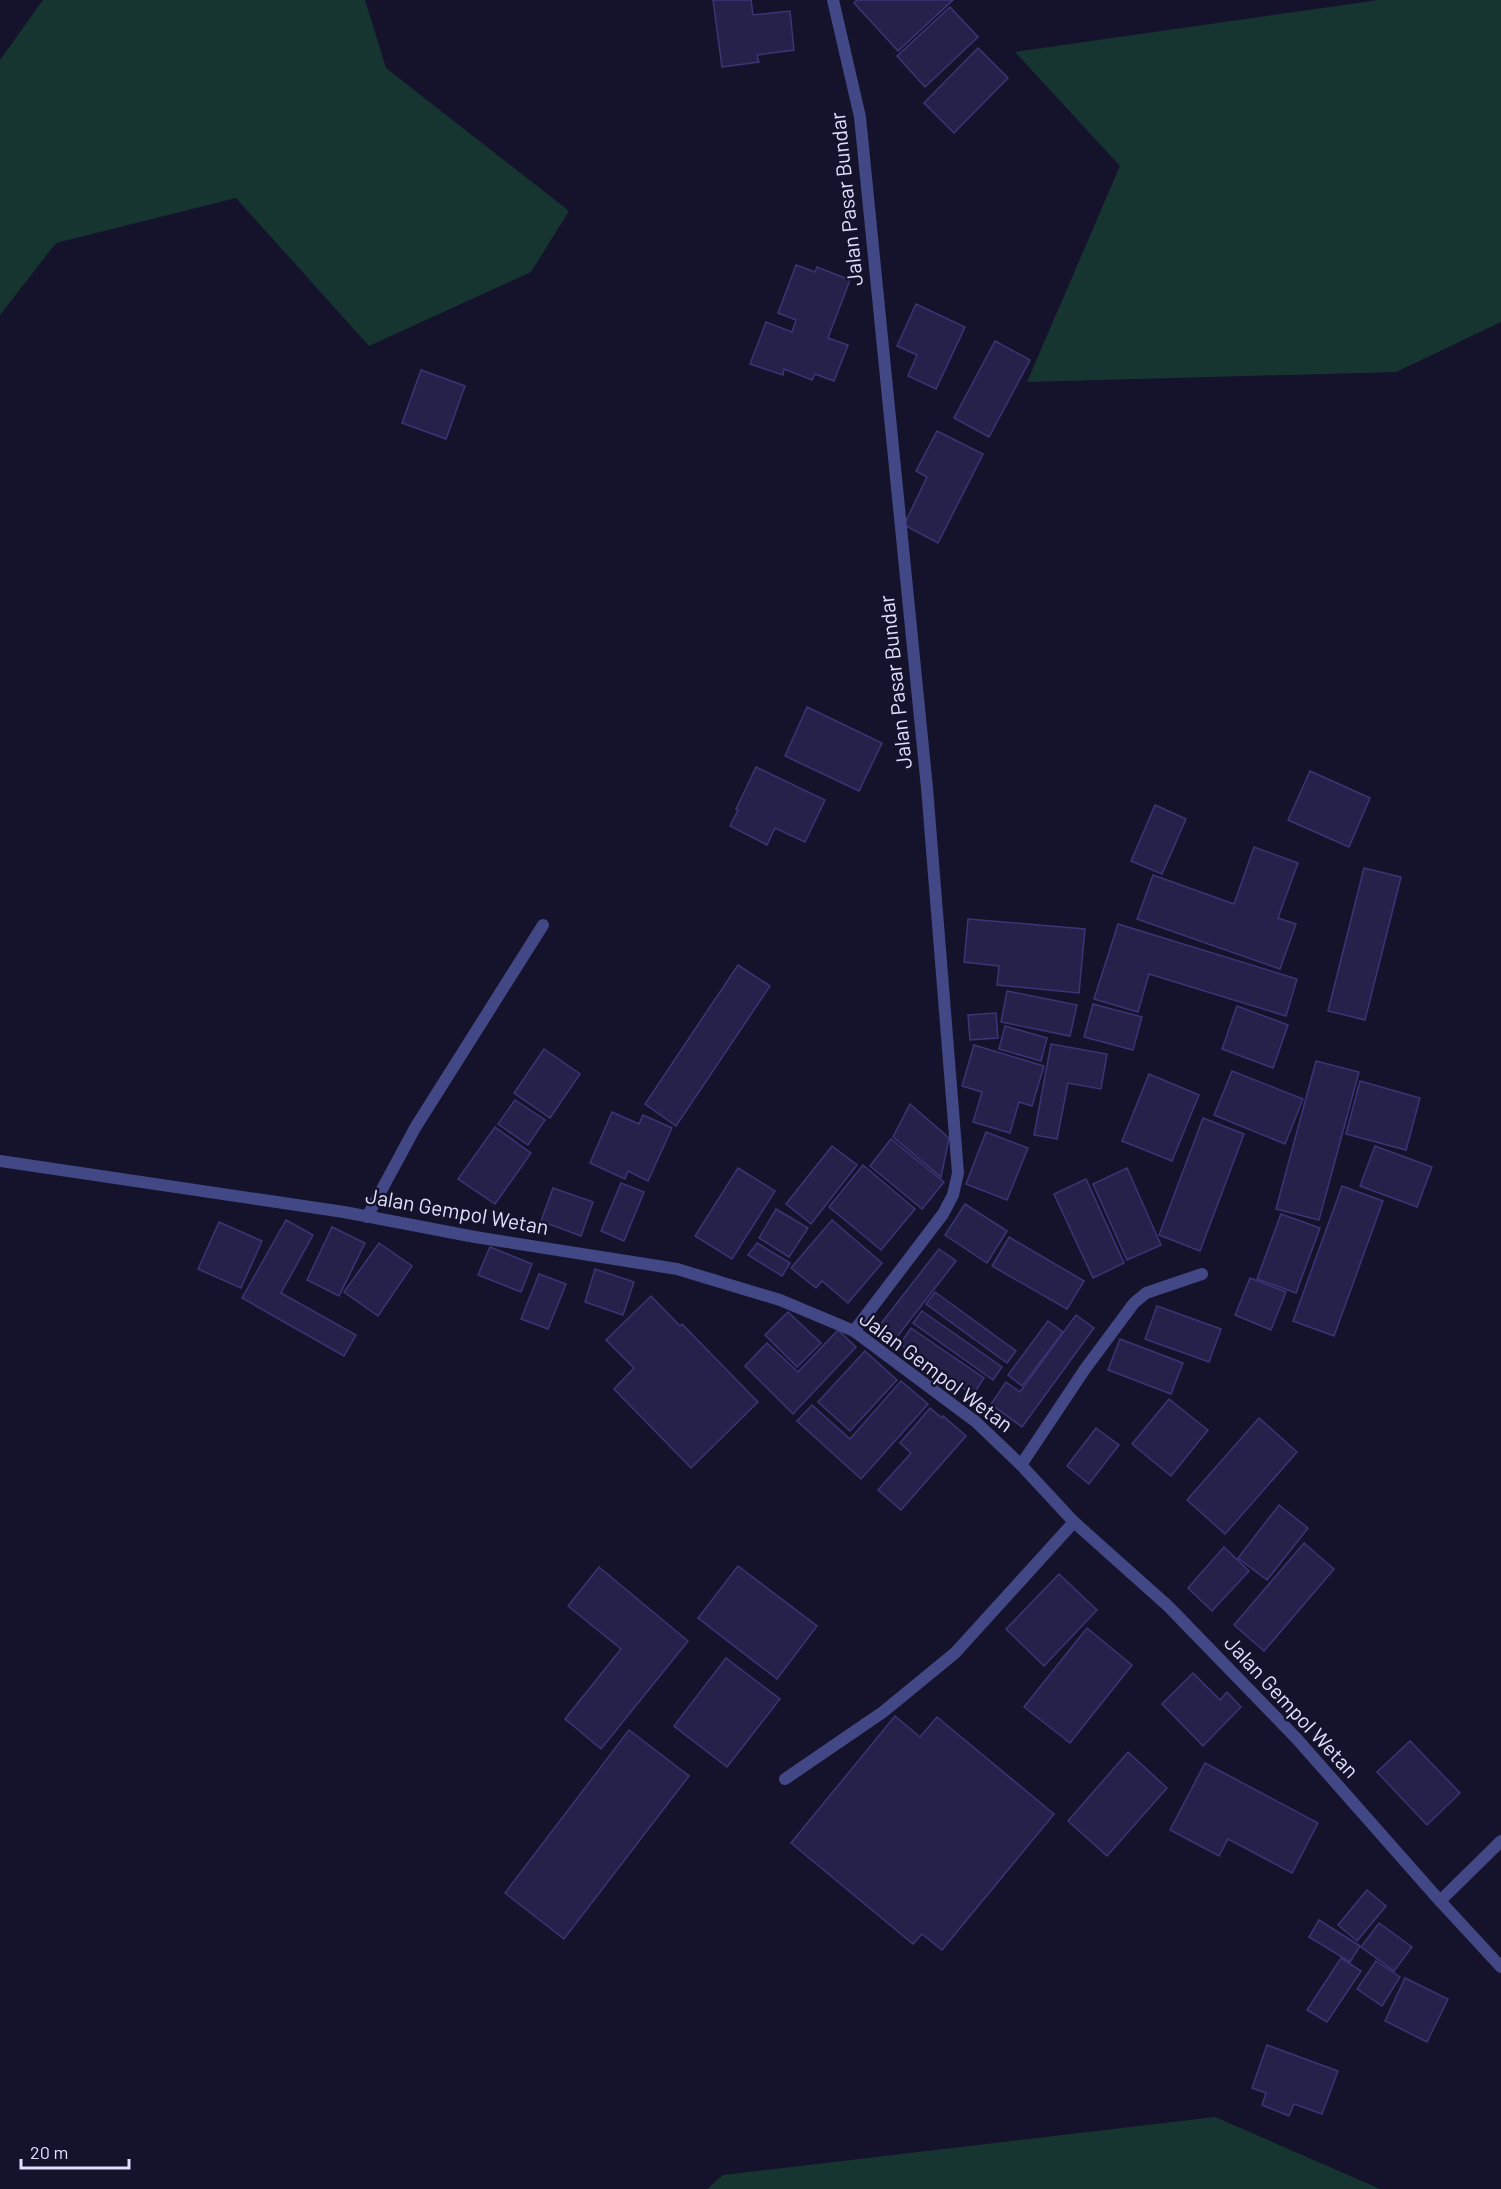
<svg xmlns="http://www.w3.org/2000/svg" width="1501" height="2189" font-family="Barlow,sans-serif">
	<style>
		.green { fill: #173530 }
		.building { fill: #25214b; stroke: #3a3575; stroke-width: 1.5 }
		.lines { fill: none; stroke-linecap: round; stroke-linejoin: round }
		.street { stroke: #424786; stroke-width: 12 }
		.labels { text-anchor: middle; stroke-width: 5; stroke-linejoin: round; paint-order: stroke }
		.street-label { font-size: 21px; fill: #e0e0fd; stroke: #15132b }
	</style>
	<rect width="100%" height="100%" fill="#15132b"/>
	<g class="green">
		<polygon points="43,0 365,0 386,68 569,211 531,272 369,346 236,198 56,243 0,315 0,60"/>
		<polygon points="1379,0 1501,0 1501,322 1396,372 1027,382 1120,166 1015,52"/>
		<polygon points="1215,2117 1380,2189 707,2189 723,2175"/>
	</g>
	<g class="building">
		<polygon points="713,0 751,0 753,15 790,11 794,50 757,55 759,62 722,67"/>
		<polygon points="857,0 953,0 898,51 854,3"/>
		<polygon points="950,7 978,37 925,87 897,56"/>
		<polygon points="978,48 1008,78 954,133 924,103"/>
		<polygon points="796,265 815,272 817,267 850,280 828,338 848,345 834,381 815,374 812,380 784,369 783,375 750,364 766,322 792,332 796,320 778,313"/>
		<polygon points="916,304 965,327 936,389 908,376 917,355 897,346"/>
		<polygon points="995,341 1030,360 989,437 954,418"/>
		<polygon points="421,370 465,386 446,439 402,423"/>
		<polygon points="937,431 983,454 938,543 904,525 927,477 916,471"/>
		<polygon points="807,707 882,743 859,791 785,756"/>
		<polygon points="756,767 825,800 805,842 775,828 767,845 730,826 738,810 736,809"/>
		<polygon points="1310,771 1370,798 1349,847 1288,820"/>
		<polygon points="1155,805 1186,819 1162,874 1131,861"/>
		<polygon points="1254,847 1298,863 1278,918 1296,924 1280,969 1137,919 1153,875 1234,904"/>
		<polygon points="1364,868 1401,877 1365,1020 1328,1011"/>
		<polygon points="968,919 1085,929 1079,993 997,985 999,966 964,962"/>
		<polygon points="1118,924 1297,979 1286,1016 1149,974 1138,1012 1094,999"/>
		<polygon points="738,965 770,986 676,1126 645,1104"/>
		<polygon points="1007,991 1077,1005 1070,1036 1001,1022"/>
		<polygon points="1093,1004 1142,1017 1133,1050 1084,1037"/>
		<polygon points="1237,1006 1288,1025 1273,1068 1222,1049"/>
		<polygon points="996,1013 998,1038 970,1040 968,1015"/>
		<polygon points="1005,1026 1047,1038 1041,1061 999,1049"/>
		<polygon points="1051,1044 1107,1054 1101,1089 1068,1083 1057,1139 1034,1135"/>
		<polygon points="974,1045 1044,1066 1032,1106 1019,1102 1010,1133 973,1122 982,1092 962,1086"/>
		<polygon points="544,1049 580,1074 550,1118 514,1093"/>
		<polygon points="1316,1061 1359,1072 1319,1220 1276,1209"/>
		<polygon points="1232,1071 1303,1099 1285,1144 1214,1115"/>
		<polygon points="1149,1074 1199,1095 1172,1161 1122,1141"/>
		<polygon points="1360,1081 1420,1098 1406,1150 1346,1134"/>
		<polygon points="515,1100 545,1120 528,1145 498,1124"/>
		<polygon points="910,1104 949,1138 941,1177 893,1137"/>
		<polygon points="612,1112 639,1124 643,1115 672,1128 648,1181 628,1171 625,1179 590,1163"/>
		<polygon points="1203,1118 1244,1134 1200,1251 1159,1235"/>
		<polygon points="495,1127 531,1153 495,1204 458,1179"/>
		<polygon points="986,1132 1028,1148 1007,1200 966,1184"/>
		<polygon points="891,1139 944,1182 922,1209 870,1166"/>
		<polygon points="832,1146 857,1165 811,1224 786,1204"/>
		<polygon points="1375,1146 1432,1167 1417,1207 1360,1186"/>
		<polygon points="863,1165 915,1209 881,1250 829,1207"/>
		<polygon points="738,1168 775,1191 732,1259 695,1236"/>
		<polygon points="1127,1168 1161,1245 1127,1260 1093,1184"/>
		<polygon points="1086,1179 1124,1263 1093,1278 1054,1194"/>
		<polygon points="621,1183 644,1192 624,1241 601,1231"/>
		<polygon points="1342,1186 1383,1201 1334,1336 1293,1321"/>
		<polygon points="553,1188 593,1202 581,1236 541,1221"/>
		<polygon points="965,1204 1007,1231 987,1263 945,1235"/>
		<polygon points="776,1209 808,1228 789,1257 759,1238"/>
		<polygon points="1281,1214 1320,1228 1296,1293 1257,1279"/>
		<polygon points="286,1220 313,1235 281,1293 356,1335 344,1356 242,1298"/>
		<polygon points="832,1220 882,1263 848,1303 822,1281 816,1288 791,1268"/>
		<polygon points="219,1222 262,1241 241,1288 198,1269"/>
		<polygon points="332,1227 365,1243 339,1296 307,1280"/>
		<polygon points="1009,1237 1084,1281 1067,1309 992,1266"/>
		<polygon points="379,1243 412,1266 378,1316 344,1292"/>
		<polygon points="757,1243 790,1263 782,1276 748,1255"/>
		<polygon points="490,1247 532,1264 521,1292 478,1275"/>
		<polygon points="939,1249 956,1261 896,1338 879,1326"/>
		<polygon points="595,1269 634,1282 623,1315 585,1302"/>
		<polygon points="539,1274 566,1284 548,1329 521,1319"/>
		<polygon points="1250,1278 1286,1292 1271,1330 1235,1315"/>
		<polygon points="935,1292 1016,1351 1007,1363 926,1304"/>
		<polygon points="651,1296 680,1326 682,1324 758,1402 691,1468 614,1389 634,1368 606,1340"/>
		<polygon points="1157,1306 1221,1329 1209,1362 1145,1339"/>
		<polygon points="922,1311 1002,1367 993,1380 913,1323"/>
		<polygon points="788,1312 821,1343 797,1367 765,1335"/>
		<polygon points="1076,1315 1094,1328 1022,1427 991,1404 1006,1382 1020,1392"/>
		<polygon points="1048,1321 1063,1332 1022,1386 1008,1375"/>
		<polygon points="911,1328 984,1378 973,1395 900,1344"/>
		<polygon points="838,1330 856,1347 793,1414 745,1366 767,1343 798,1372"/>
		<polygon points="1120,1339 1183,1363 1171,1394 1108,1370"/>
		<polygon points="865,1351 897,1380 850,1431 818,1402"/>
		<polygon points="901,1381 928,1404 861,1479 797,1421 812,1405 850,1439"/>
		<polygon points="1169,1399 1208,1430 1171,1476 1132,1444"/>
		<polygon points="930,1408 942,1418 943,1416 966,1436 901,1510 878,1490 911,1453 900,1443"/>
		<polygon points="1259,1418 1297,1452 1225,1534 1187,1500"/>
		<polygon points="1096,1428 1119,1445 1089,1484 1067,1466"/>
		<polygon points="1279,1505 1308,1528 1267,1580 1238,1558"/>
		<polygon points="1304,1543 1334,1569 1264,1651 1234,1625"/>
		<polygon points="1224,1547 1249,1571 1212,1611 1188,1588"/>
		<polygon points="738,1566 817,1626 777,1679 698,1618"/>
		<polygon points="599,1567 688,1641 601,1749 565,1719 621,1649 568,1606"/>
		<polygon points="1059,1574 1097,1610 1044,1666 1006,1629"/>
		<polygon points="1087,1628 1132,1665 1070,1743 1024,1707"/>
		<polygon points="726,1658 780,1699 727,1767 674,1726"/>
		<polygon points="1193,1673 1220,1700 1227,1692 1241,1707 1203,1746 1162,1704"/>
		<polygon points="895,1716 920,1737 937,1717 1054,1814 942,1950 922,1934 913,1944 791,1843"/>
		<polygon points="629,1730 689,1776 564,1939 505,1893"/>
		<polygon points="1410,1741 1460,1793 1427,1825 1377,1772"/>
		<polygon points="1128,1752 1167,1788 1107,1856 1068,1821"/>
		<polygon points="1205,1763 1318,1823 1292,1873 1228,1839 1219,1856 1170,1830"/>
		<polygon points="1367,1890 1386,1906 1357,1941 1338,1925"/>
		<polygon points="1319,1920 1360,1946 1350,1962 1309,1937"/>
		<polygon points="1379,1923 1412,1947 1394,1971 1361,1947"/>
		<polygon points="1341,1958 1361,1971 1327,2022 1307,2010"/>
		<polygon points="1376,1961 1400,1977 1382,2006 1357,1989"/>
		<polygon points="1405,1978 1448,1999 1427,2042 1385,2021"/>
		<polygon points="1267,2045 1338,2071 1322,2114 1294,2104 1289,2116 1262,2105 1266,2093 1252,2088"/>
	</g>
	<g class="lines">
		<g class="street">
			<polyline points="833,0 860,117 927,788 958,1173 953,1195 943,1214 854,1331"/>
			<polyline points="0,1161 344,1212 475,1237 677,1269 780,1300 854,1331 976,1422 1021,1465 1074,1522 1168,1606 1297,1739 1440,1901 1501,1967"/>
			<polyline points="367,1217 415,1128 543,925"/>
			<polyline points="1021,1465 1085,1369 1134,1303 1146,1293 1202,1274"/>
			<polyline points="785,1779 883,1712 955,1653 1074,1522"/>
			<polyline points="1440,1901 1501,1841"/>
		</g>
	</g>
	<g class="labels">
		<g class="street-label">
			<text transform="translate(847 199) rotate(-96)" y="7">Jalan Pasar Bundar</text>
			<text transform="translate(896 682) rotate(-96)" y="7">Jalan Pasar Bundar</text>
			<text transform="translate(457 1212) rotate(10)" y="7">Jalan Gempol Wetan</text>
			<text transform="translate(936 1372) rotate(37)" y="7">Jalan Gempol Wetan</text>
			<text transform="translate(1291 1707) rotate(47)" y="7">Jalan Gempol Wetan</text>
		</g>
	</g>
	<path d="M21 2159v9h108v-9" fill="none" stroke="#e0e0fd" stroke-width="3"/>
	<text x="30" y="2159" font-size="18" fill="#e0e0fd" stroke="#15132b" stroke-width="4.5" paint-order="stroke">20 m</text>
</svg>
